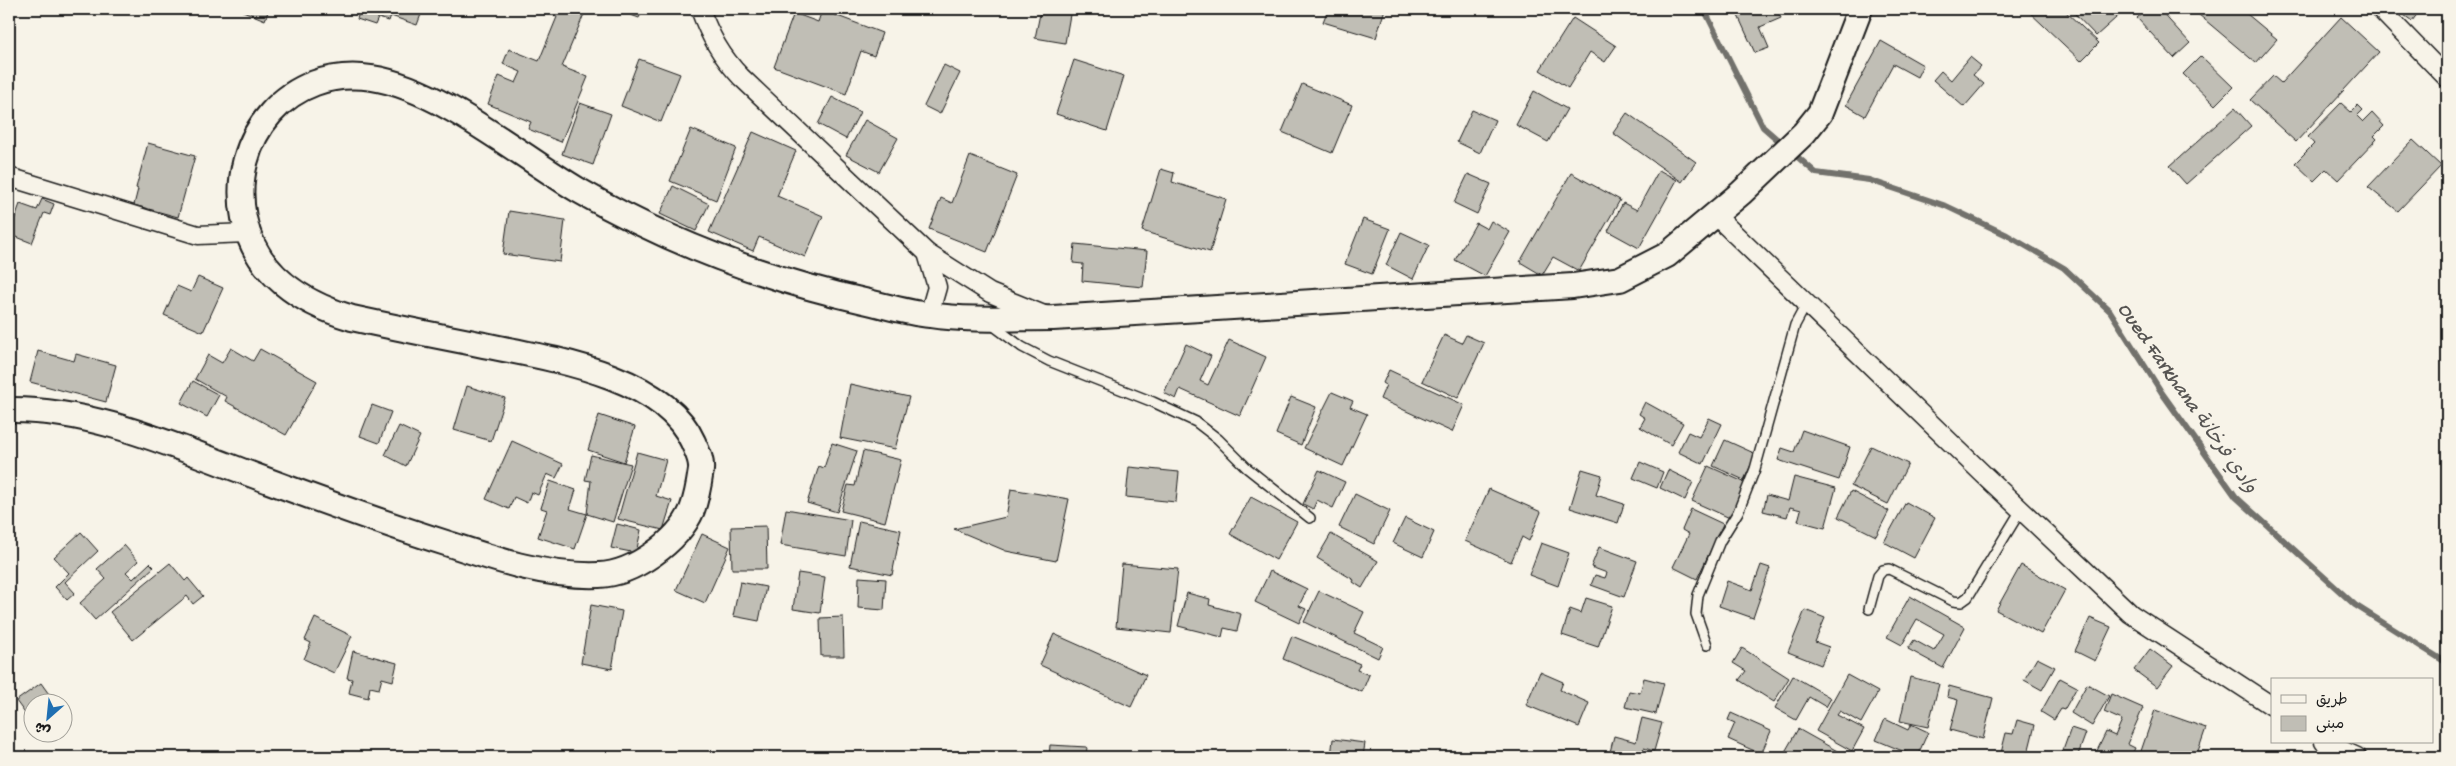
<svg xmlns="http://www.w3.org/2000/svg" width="2456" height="766" font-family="'Gochi Hand','Playpen Sans Arabic',sans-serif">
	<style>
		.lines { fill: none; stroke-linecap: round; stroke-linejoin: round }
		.stream { stroke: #72716c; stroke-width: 6 }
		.building { fill: #c0beb5; stroke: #1c1c1c }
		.lane-casing { stroke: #1c1c1c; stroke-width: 12 }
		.street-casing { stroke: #1c1c1c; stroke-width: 21 }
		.secondary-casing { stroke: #1c1c1c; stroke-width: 28 }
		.lane { stroke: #f7f3e8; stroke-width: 9 }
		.street { stroke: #f7f3e8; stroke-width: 18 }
		.secondary { stroke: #f7f3e8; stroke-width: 24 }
		.labels { text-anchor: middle; stroke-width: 5; stroke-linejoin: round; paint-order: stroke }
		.water-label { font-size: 20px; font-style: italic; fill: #565452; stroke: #f7f3e8 }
	</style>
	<rect width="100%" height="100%" fill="#f7f3e8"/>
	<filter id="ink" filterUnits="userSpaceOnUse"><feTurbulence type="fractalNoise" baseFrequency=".02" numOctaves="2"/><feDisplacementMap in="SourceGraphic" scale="10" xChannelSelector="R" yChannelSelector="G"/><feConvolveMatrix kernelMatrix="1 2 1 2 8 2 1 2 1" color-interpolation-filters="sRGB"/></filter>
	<g filter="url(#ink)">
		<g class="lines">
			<polyline class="stream" points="1704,9 1763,127 1816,173 1869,180 1946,206 2007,235 2064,268 2110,311 2162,393 2236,497 2355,605 2447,663"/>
		</g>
		<g class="building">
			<polygon points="238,9 269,9 265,20"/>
			<polygon points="360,9 393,9 389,21 378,18 375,25 357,19"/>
			<polygon points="394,9 423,9 417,25 391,16"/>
			<polygon points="538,9 572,9 584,14 562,67 588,77 561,142 528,129 531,122 488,104 499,76 516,83 521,72 503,64 509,49 539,61 557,17"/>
			<polygon points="615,9 643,9 639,18"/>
			<polygon points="1041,9 1071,9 1065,43 1035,38"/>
			<polygon points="1328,9 1385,9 1376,38 1323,22"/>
			<polygon points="1735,9 1777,9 1781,18 1760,27 1769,48 1755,53"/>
			<polygon points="2026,9 2063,9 2099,43 2081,61"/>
			<polygon points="2077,9 2126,9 2096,36 2073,12"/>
			<polygon points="2147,9 2159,9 2190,43 2174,58 2137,18"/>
			<polygon points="2192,9 2241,9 2277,39 2256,63"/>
			<polygon points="2396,9 2421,9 2412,21"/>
			<polygon points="822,10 882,33 874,56 861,51 846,94 774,67 794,13 818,22"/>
			<polygon points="2341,17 2379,52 2296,142 2250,100 2273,76 2281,83"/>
			<polygon points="1573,18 1616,46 1605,62 1590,52 1568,88 1540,70"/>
			<polygon points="1881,41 1923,65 1917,77 1893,64 1865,116 1846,105"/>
			<polygon points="2201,56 2233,87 2215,105 2183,74"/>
			<polygon points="1970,57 1981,66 1973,75 1984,84 1964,107 1933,80 1941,71 1951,80"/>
			<polygon points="639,59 680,74 661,122 621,106"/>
			<polygon points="1074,60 1124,76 1107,131 1056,114"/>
			<polygon points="944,65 960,73 940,114 924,106"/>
			<polygon points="1302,84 1352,105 1332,153 1282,132"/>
			<polygon points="1534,91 1567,109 1548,142 1516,125"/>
			<polygon points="832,97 860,112 846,139 818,124"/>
			<polygon points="580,103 611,114 593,165 562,154"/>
			<polygon points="2341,103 2351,112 2358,105 2363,110 2357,116 2363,122 2372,113 2384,126 2374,136 2377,139 2338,180 2326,169 2314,181 2295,163 2314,144 2308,137"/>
			<polygon points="2235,108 2251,126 2186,184 2170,166"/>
			<polygon points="1472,110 1495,120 1480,153 1457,142"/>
			<polygon points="1627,113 1696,162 1682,182 1613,133"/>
			<polygon points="865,120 898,138 879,172 846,155"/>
			<polygon points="691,129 736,148 716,200 670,181"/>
			<polygon points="753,132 796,151 777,196 823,216 805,257 759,237 753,251 709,232"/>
			<polygon points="2413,140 2441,166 2398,211 2368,187"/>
			<polygon points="148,143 195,156 178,217 134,205 138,189 136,188"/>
			<polygon points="970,156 1017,175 987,252 929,229 941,198 952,203"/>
			<polygon points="1161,169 1174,173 1172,182 1226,199 1210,252 1142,231"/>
			<polygon points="1659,170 1677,180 1639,248 1608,231 1623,203 1637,210"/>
			<polygon points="1571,173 1620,200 1579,271 1553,257 1542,275 1520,262"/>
			<polygon points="1468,174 1491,184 1477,214 1454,203"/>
			<polygon points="673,186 709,204 696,231 660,214"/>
			<polygon points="42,199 54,204 50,215 44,213 32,243 9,234 20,204 37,210"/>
			<polygon points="509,211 565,220 560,262 503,254"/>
			<polygon points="1363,219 1390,229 1372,274 1345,264"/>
			<polygon points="1491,221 1510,232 1485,276 1455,260 1476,223 1487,229"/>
			<polygon points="1401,232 1429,245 1413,279 1386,265"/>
			<polygon points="1075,244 1147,251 1143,287 1082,281 1083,264 1073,263"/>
			<polygon points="198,277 223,288 203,332 164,315 177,286 191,292"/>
			<polygon points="1444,335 1462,343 1466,335 1484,343 1458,398 1422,381"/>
			<polygon points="1229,340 1266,357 1240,416 1180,389 1176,399 1164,393 1186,344 1211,356 1200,381 1208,385"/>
			<polygon points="231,348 253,361 260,349 317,381 286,435 225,401 227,397 195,379 208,355 222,363"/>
			<polygon points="38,351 74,361 76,354 116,365 106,402 30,382"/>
			<polygon points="1389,370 1464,405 1452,432 1380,399 1386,385 1383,383"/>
			<polygon points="193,381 219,395 207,417 181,403"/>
			<polygon points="850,384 909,397 895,449 840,438"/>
			<polygon points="467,386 505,398 491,441 454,430"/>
			<polygon points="1332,392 1353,401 1350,407 1367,414 1343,466 1304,448"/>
			<polygon points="1291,397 1316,407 1301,445 1276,434"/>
			<polygon points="1645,402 1683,423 1671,445 1640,427 1645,418 1639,414"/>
			<polygon points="372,405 391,412 379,443 360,436"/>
			<polygon points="599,415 635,427 624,462 588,450"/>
			<polygon points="1709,418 1722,424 1703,464 1678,452 1688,432 1699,437"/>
			<polygon points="399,426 420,436 406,466 385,455"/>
			<polygon points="1802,430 1850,447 1839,480 1778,460 1782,448 1794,452"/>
			<polygon points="1725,440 1756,454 1744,480 1713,466"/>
			<polygon points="512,441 563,464 556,478 547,474 538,495 531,492 527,503 514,497 509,509 486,499"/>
			<polygon points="832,443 857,451 837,512 807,503 819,466 824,468"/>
			<polygon points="1871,446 1908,464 1888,504 1851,486"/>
			<polygon points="863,451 901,460 885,522 841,511 848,485 855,486"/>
			<polygon points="637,452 666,460 656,496 672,501 663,530 618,519"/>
			<polygon points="591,455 631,464 613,522 587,514 591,481 585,480"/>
			<polygon points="1640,462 1663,472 1657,488 1633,478"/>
			<polygon points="1708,466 1748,484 1732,519 1692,501"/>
			<polygon points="1129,467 1179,472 1176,502 1126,497"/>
			<polygon points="1582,469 1602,475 1596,495 1624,504 1618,523 1570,508"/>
			<polygon points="1319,470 1345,482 1333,508 1317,500 1313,509 1303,504"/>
			<polygon points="1668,470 1693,482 1685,500 1660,488"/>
			<polygon points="1794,477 1836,488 1825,528 1798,521 1801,510 1790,507 1787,517 1763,511 1767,495 1788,501"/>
			<polygon points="550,481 576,490 570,509 587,514 575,549 538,537 547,510 541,508"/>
			<polygon points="1011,489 1069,499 1056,561 1006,551 954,529 1006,517"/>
			<polygon points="1489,489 1541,512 1529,541 1522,537 1511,562 1465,541"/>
			<polygon points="1851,491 1889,511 1876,536 1838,517"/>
			<polygon points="1355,494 1390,511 1374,544 1339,527"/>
			<polygon points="1251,497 1297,522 1276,560 1230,534"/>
			<polygon points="1906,502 1935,518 1914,558 1884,542"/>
			<polygon points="786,509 851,520 846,556 780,545"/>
			<polygon points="1691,509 1723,524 1697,579 1673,567 1689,534 1682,530"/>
			<polygon points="1405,518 1434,532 1423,557 1393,543"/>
			<polygon points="859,521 901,530 892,575 850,566"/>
			<polygon points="617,524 641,530 636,553 611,548"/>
			<polygon points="766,526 767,569 732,569 731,527"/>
			<polygon points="81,532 98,551 65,582 75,593 67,600 55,587 69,573 54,557"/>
			<polygon points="702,534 730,547 705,603 676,590"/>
			<polygon points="1331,534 1378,561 1362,588 1353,582 1354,580 1317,558"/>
			<polygon points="1541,543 1569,553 1558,586 1529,575"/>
			<polygon points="124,545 138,561 126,572 133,579 150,563 154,567 95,620 80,603 106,579 97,569"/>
			<polygon points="1599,547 1637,561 1624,597 1591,585 1595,575 1605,578 1607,573 1591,567"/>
			<polygon points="170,563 185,581 188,578 203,596 193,604 187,596 133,640 110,612"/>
			<polygon points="1122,564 1178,569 1171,633 1116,627"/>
			<polygon points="1761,565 1770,568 1753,618 1719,606 1727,581 1752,590"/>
			<polygon points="2021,565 2065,590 2041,634 1996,610"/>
			<polygon points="1270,571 1307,589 1299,606 1306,609 1299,623 1255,602"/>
			<polygon points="798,573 825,577 820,613 793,609"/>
			<polygon points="859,577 886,579 884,610 858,608"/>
			<polygon points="740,582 766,587 759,621 733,616"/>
			<polygon points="1319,591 1364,612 1354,633 1383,647 1378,658 1304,622"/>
			<polygon points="1187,593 1210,599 1209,605 1241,614 1237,631 1224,628 1222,637 1178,626"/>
			<polygon points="1910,596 1965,627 1943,668 1908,649 1914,640 1934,651 1944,634 1917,619 1902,645 1887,637"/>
			<polygon points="1586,598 1612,606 1598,647 1562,635 1570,609 1581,613"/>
			<polygon points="591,605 622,611 612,669 581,663"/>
			<polygon points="1805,610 1825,618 1815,642 1829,647 1821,665 1788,652"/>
			<polygon points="843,617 844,656 821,656 820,618"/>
			<polygon points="315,618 352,636 334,673 304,659 311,643 305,640"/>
			<polygon points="2090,618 2111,627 2095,661 2075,651"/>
			<polygon points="1054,634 1146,675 1131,707 1040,665"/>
			<polygon points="1292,636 1360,664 1357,670 1369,675 1362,692 1283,659"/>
			<polygon points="1742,648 1789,678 1774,702 1739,680 1746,671 1733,663"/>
			<polygon points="2150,649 2173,666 2157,687 2134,670"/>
			<polygon points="353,651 397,663 393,681 382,678 379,689 370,687 368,698 349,693 352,679 347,678"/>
			<polygon points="2037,658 2055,667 2042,690 2024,680"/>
			<polygon points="1540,672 1563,682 1560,690 1589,703 1579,727 1526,705"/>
			<polygon points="1847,675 1878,692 1861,723 1840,711 1837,715 1864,729 1852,751 1816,731"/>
			<polygon points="1793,676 1831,698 1826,707 1809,697 1796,720 1775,708"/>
			<polygon points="1910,677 1939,684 1928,727 1900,721"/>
			<polygon points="1644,678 1664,683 1656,714 1625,707 1629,691 1640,693"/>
			<polygon points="2060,678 2077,687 2064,710 2061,709 2054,720 2041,712"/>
			<polygon points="41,683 56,704 32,704 32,723 16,701"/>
			<polygon points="2087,684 2109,696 2092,726 2071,713"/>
			<polygon points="1949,686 1993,698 1983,739 1950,730 1958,700 1947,697"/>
			<polygon points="2111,694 2143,708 2127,744 2135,748 2131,757 2095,755 2106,732 2115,736 2122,720 2104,712"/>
			<polygon points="2155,710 2206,728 2196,757 2139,757"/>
			<polygon points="1731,713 1771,731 1761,754 1728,739 1735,723 1728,720"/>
			<polygon points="1642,718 1662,723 1654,751 1644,748 1642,757 1630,757 1610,752 1614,736 1636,742"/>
			<polygon points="1885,719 1908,730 1911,724 1928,732 1917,757 1876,740"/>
			<polygon points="2017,720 2035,725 2027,757 2000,757 2006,733 2013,734"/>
			<polygon points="2071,728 2086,733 2078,755 2083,757 2061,756"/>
			<polygon points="1798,729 1848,757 1782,757"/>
			<polygon points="1333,739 1365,743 1363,757 1331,757"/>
			<polygon points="1050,745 1087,747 1086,757 1049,757"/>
		</g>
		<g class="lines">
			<g class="lane-casing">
				<g id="lane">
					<polyline points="991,324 1022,347 1049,361 1153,402 1196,422 1218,439 1247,468 1310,518"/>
					<polyline points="1869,609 1878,576 1883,570 1889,569 1953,601 1961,602 1968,597 2021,510"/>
					<polyline points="1707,645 1696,614 1698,595 1720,541 1738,512 1755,469 1795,325 1807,303"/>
				</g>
			</g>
			<g class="street-casing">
				<g id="street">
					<path d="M 700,9 C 710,36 721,56 741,77 L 927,253 L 937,287 L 929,315"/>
					<polyline points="2380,9 2447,78"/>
					<polyline points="9,177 198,235 247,233"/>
					<polyline points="1715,215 1981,472 2131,614 2272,706"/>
					<polyline points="927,253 990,293 1044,315"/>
					<polyline points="2324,742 2357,757"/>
				</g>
			</g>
			<g class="secondary-casing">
				<path id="secondary" d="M 9,410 C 90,409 167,443 242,471 C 311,497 379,522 449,544 C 497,560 547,577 599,575 C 633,574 678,542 692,510 C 697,497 699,484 701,470 C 702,459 697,452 693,442 C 662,372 540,357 474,343 C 433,335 393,327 352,318 C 301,303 255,273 244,218 C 228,138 289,65 372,78 C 439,88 519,155 578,190 C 668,242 762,278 864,301 C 886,306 908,313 930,315 C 970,321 1012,318 1053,318 L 1573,286 L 1620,279 L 1667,255 L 1741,193 L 1804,133 L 1820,113 L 1860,9"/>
			</g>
			<use href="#lane" class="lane"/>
			<use href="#street" class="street"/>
			<use href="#secondary" class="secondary"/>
		</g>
	</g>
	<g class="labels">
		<g class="water-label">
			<text transform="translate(2189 397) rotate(55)" y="7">Oued Farkhana وادي فرخانة</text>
		</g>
	</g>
	<rect width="2456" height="766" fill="none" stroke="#f7f3e8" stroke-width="30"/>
	<rect x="15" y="15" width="2426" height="736" fill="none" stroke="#1c1c1c" stroke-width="2" filter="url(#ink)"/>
	<rect x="2271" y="678" width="162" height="65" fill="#f7f3e8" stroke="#9f9d96"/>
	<rect x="2281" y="695" width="25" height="8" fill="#f7f3e8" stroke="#9f9d96"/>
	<text x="2316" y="704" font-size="15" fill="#1c1c1c">طريق</text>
	<rect x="2281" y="716" width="25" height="15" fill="#c0beb5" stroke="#9f9d96"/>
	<text x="2316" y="728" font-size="15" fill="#1c1c1c">مبنى</text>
	<g transform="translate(48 718) rotate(207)"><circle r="24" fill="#f7f3e8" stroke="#9f9d96"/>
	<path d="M0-4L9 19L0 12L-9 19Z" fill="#1f6fb2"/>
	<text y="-8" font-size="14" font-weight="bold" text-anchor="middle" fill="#1c1c1c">ش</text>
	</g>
</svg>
